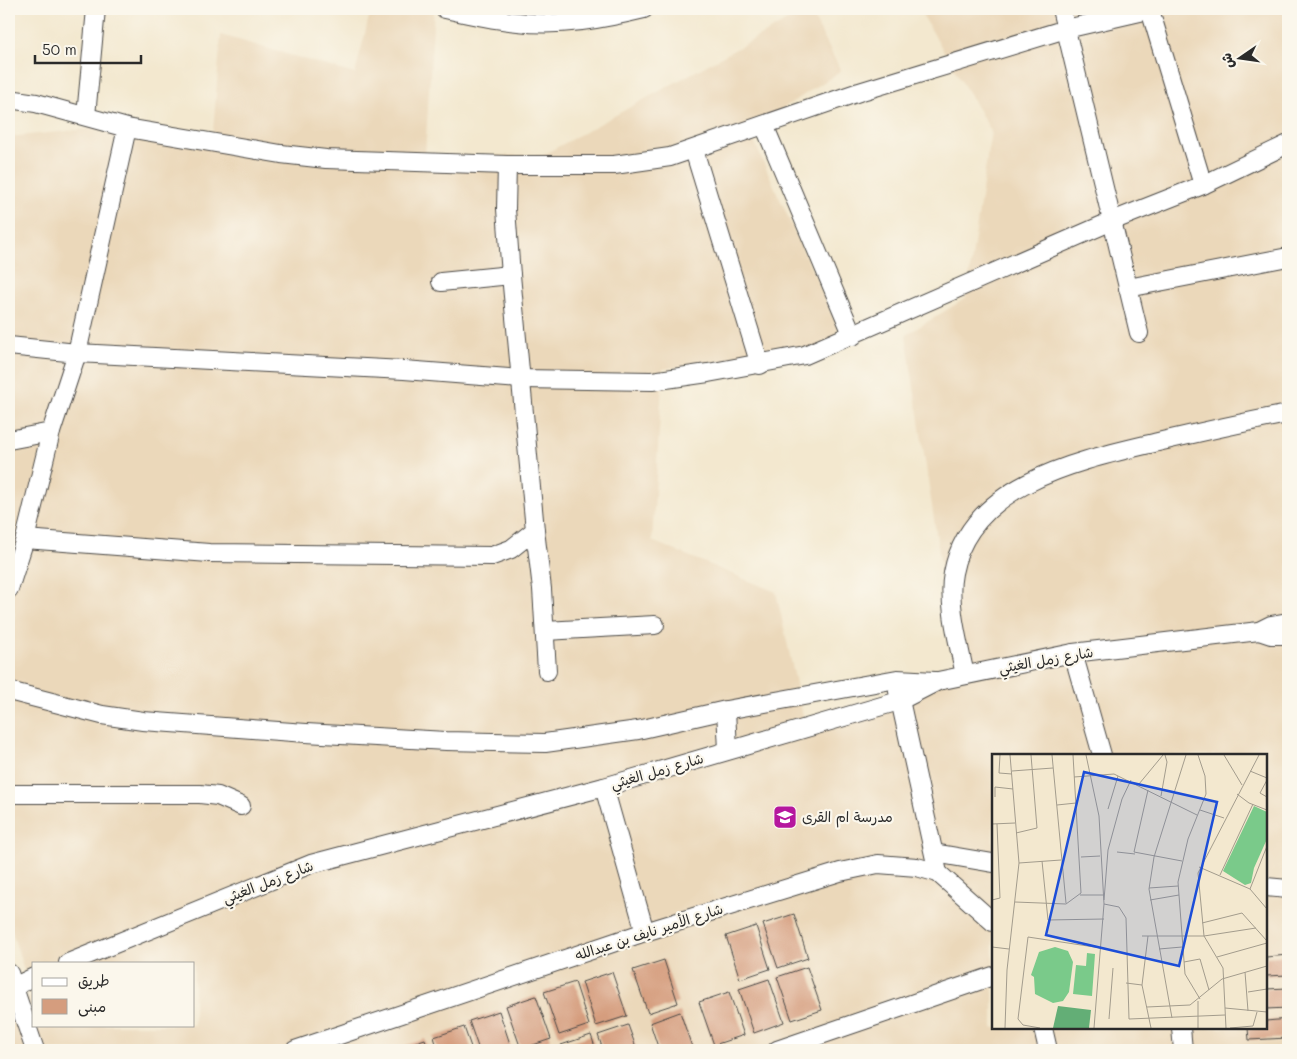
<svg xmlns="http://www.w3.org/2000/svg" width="1297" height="1059" font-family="Mali,'Playpen Sans Arabic',sans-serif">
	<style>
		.built { fill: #ebd8ba; fill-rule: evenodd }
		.building { fill: #d59d7e }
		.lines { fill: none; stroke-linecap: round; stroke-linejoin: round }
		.minor-casing { stroke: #494744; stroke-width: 20 }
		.minor { stroke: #fff; stroke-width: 18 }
		.labels { text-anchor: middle; stroke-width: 4.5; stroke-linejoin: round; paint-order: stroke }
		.street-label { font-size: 14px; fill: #2b2b2b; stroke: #fbf7ec }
		.poi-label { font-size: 14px; fill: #2b2b2b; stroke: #fbf7ec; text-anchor: start }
		.inset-road { fill: none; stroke: #a39c8d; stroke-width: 1 }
		.view { fill: #1d4ed8; fill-opacity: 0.15; stroke: #1d4ed8; stroke-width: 2.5 }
		.inset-edge { fill: none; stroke: #2b2b2b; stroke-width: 2.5 }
	</style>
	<rect width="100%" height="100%" fill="#fbf7ec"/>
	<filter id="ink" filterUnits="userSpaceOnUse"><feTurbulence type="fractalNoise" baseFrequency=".02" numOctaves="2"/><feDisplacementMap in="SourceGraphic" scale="10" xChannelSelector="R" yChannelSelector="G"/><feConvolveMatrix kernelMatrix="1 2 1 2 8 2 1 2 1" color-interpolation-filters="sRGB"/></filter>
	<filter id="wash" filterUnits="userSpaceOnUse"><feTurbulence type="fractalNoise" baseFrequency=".0096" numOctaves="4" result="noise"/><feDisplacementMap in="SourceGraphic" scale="20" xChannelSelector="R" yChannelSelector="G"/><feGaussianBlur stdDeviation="1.12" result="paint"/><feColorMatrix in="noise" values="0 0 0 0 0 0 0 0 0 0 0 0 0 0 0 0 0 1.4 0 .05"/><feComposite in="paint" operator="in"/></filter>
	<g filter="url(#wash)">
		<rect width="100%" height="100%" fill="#f3e8cf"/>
		<path class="built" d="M 371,9 L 434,9 L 425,156 L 543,155 L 809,9 L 841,71 L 749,130 L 845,344 L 663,369 L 652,541 L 776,592 L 806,729 L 956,664 L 906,335 L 966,298 L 991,131 L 919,9 L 1288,9 L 1288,1050 L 9,1050 L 9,1009 L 32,996 L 9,922 L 9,650 L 15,613 L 9,610 L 9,137 L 107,127 L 212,143 L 221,35 L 355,74 ZM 993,755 L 1266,755 L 1266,1028 L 993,1028 ZM 34,963 L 194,963 L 194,1025 L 34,1025 Z"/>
		<g id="blocks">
			<g class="building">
				<polygon points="794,914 808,958 778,968 763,924"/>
				<polygon points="756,926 770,969 740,979 726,936"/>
				<polygon points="1288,955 1288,975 1266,976 1266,957"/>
				<polygon points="664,960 678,1003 648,1013 633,970"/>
				<polygon points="807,967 822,1010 792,1020 777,977"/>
				<polygon points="612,972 627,1016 596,1026 582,982"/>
				<polygon points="769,979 784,1022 754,1033 739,989"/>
				<polygon points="575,982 589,1025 559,1035 544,992"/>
				<polygon points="1288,988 1288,1008 1266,1009 1266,989"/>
				<polygon points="729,992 744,1035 714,1045 699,1002"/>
				<polygon points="536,996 551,1039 521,1049 506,1006"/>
				<polygon points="499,1011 512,1050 479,1050 469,1021"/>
				<polygon points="680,1012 693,1050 659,1050 650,1023"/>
				<polygon points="1288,1019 1288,1038 1249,1040 1248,1028 1266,1028 1266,1021"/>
				<polygon points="628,1025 637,1050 603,1050 598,1035"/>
				<polygon points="464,1027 472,1050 438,1050 434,1037"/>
				<polygon points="591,1035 596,1050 562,1050 561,1045"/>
				<polygon points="425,1039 429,1050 392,1050"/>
			</g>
		</g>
	</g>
	<g filter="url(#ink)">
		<use href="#blocks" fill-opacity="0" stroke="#494744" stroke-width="1"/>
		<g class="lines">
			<g class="minor-casing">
				<g id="minor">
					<path d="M 445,9 C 469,14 493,20 518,22 C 560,27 603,19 644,9"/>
					<polyline points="1061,9 1139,333"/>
					<polyline points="1150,10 1203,185"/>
					<polyline points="9,99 36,103 127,128 281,154 326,159 507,165 614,165 670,157 859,92 1066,29 1153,9"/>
					<polyline points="86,116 96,9"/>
					<polyline points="764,125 853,336"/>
					<polyline points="694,150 760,365"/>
					<polyline points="441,282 511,275"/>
					<polyline points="1128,288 1288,257"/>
					<polyline points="9,346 77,353 404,370 521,379 652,381 708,373 805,355 1112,221 1203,185 1288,144"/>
					<polyline points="9,440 51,432"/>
					<polyline points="535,530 542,589 547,671"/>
					<polyline points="25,539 209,553 492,556 511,549 535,530 511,275 506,209 507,165"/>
					<polyline points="9,589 25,539 51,432 77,353 127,128"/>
					<polyline points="545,631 655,625"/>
					<polyline points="1259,631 1271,635 1288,635"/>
					<polyline points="1073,653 1102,755"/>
					<path d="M 965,675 C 959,645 947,603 953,573 C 970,482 1083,460 1158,442 C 1201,432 1245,422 1288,414"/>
					<polyline points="9,691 102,715 143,721 306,733 446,741 545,743 638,730 726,710 897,679 935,681"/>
					<polyline points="898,691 938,873"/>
					<polyline points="726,710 728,750"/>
					<polyline points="604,787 645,932"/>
					<polyline points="9,794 200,794 218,796 241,806"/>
					<polyline points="934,853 993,863"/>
					<polyline points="1266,887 1288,889"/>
					<polyline points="68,963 311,864 604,787 899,701 938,681 1073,653 1259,631 1271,625 1288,622"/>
					<polyline points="9,973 35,1050"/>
					<polyline points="9,989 34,977"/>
					<polyline points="1043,1028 1048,1050"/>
					<polyline points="1181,1028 1183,1050"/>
					<polyline points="295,1050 645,932 840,872 878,864 917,867 938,873 993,922"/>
					<polyline points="777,1050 993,976"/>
				</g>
			</g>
			<use href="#minor" class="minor"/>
		</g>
	</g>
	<defs>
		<g id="school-square" transform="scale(1.25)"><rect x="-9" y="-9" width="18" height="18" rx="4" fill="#b5179e" stroke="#fbf7ec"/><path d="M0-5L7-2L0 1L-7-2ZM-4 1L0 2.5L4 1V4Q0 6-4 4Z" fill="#fff"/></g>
	</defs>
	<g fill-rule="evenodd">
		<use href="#school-square" x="785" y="817"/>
	</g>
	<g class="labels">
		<g class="street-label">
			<text transform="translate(1046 660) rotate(-10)" y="5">شارع زمل الغيثي</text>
			<text transform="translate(657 771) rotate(-16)" y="5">شارع زمل الغيثي</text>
			<text transform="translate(268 882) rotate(-21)" y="5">شارع زمل الغيثي</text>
			<text transform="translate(649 932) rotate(-18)" y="5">شارع الأمير نايف بن عبدالله</text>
		</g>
		<g class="poi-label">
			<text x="802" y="822">مدرسة ام القرى</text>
		</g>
	</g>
	<g transform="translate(992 754)">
		<rect width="275" height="275" fill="#f3e8cf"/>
		<path d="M 262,52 L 275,58 L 275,85 L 262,114 L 259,129 L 253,131 L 231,117 ZM 63,193 L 76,197 L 81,208 L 77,238 L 71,247 L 61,249 L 43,240 L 42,223 L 39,221 L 47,198 ZM 95,199 L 103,200 L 100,242 L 81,240 L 84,211 L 94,212 Z" fill="#7aca8a"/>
		<path d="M 66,252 L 99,256 L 97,274 L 61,274 Z" fill="#63ae76"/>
		<path class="inset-road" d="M 8,1 L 7,19 L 20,20M 60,1 L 74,149M 94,1 L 107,62 L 112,150 L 102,274M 206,1 L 213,22 L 214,40 L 196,85 L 186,128 L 193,220 L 208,245M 232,1 L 250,31M 20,17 L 61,14M 258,17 L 275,24M 82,23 L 122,20 L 205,61M 275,26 L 268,39 L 275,43M 147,30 L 171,1M 156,36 L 142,98 L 190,107M 245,40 L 257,49 L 275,56M 169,42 L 175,8 L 173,1M 3,43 L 3,33 L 21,35M 65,51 L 84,49M 116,55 L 126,22M 208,56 L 232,64M 0,70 L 23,69M 24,79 L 45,74 L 39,1M 125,98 L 143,100M 89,103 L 108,102M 50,107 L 56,166 L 112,165M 27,109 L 69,106M 207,113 L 258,135 L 275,155M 228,121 L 261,50M 157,134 L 186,132M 258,135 L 275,92M 88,141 L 112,141M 0,146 L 8,144 L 5,70M 112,146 L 116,96 L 130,45 L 139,26M 158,146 L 187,141M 23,148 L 74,150 L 89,139 L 81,1M 112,150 L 127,153 L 134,164 L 137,265 L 233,261M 210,169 L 250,159 L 275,187M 150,182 L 212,182 L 264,174M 156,182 L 150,231 L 159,274M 0,193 L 17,195M 167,195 L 190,193M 225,203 L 275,189M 192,208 L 208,205 L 217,236M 253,218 L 256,257M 134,229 L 150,231M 256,238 L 275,235M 206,247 L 206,274M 155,253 L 198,251 L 230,225 L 275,212M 233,254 L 275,258M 180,264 L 157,135 L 162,103 L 194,1M 117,265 L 121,214M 13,274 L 15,216 L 27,109 L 18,1M 48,274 L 31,271 L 26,265 L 36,183 L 109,194M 234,274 L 231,214 L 212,182 L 206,119 L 267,1M 238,274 L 261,272 L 265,258"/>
		<path class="view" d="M 92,18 L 225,48 L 187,212 L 54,181 Z"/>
		<rect width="275" height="275" class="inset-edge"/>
	</g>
	<rect width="1297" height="1059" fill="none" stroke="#fbf7ec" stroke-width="30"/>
	<rect x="32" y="962" width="162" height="65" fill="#fbf7ec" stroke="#a8a59f"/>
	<rect x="42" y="978" width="25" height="8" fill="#ffffff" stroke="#a8a59f"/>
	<text x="78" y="986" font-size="15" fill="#2b2b2b">طريق</text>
	<rect x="42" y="999" width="25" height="15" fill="#d59d7e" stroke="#a8a59f"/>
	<text x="78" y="1012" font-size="15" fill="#2b2b2b">مبنى</text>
	<g transform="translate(1240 58) rotate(257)" stroke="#fbf7ec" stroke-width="4" paint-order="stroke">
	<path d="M0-4L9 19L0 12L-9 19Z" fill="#2b2b2b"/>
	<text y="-8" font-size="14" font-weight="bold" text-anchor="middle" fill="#2b2b2b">ش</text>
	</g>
	<path d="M35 55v8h106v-8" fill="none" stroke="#2b2b2b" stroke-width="2.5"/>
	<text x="42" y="55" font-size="15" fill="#2b2b2b" stroke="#fbf7ec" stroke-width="4" paint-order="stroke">50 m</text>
</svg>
